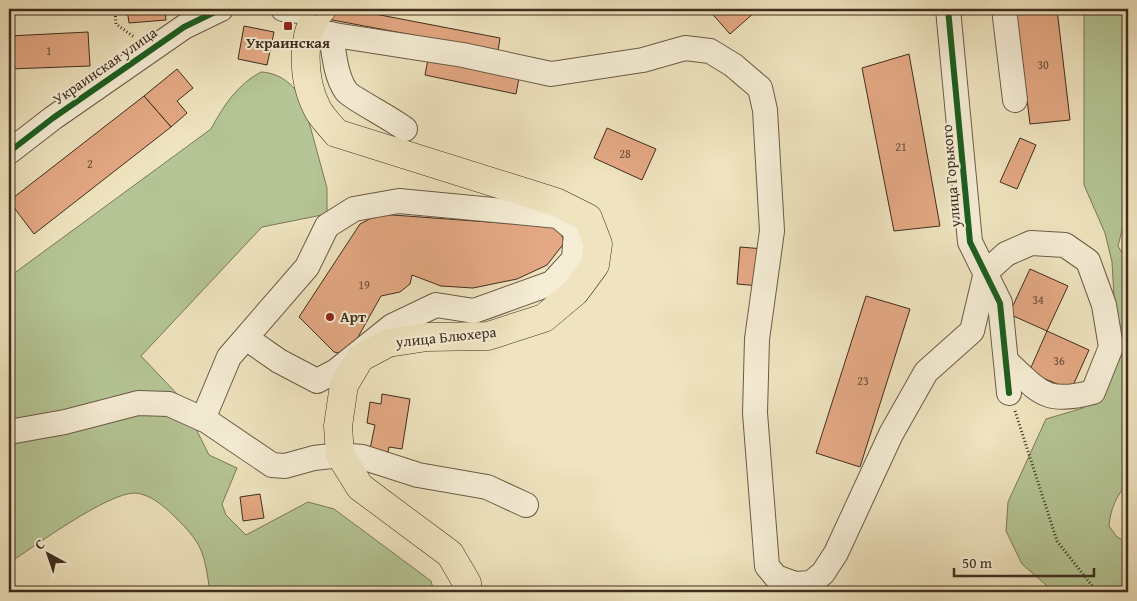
<svg xmlns="http://www.w3.org/2000/svg" width="1137" height="601" font-family="'Gentium Book Plus',serif">
	<style>
		.green { fill: #b5c595; stroke: #7a7959 }
		.building { fill: #e4a984; stroke: #3f2d1d }
		.lines { fill: none; stroke-linecap: round; stroke-linejoin: round }
		.minor-casing { stroke: #6b5b46; stroke-width: 26 }
		.major-casing { stroke: #3f2d1d; stroke-width: 29 }
		.path { stroke: #3f2d1d; stroke-width: 3; stroke-dasharray: 1 2.5; stroke-linecap: butt }
		.minor { stroke: #f5edd5; stroke-width: 24 }
		.major { stroke: #efe4bf; stroke-width: 28 }
		.quiet { stroke: #8d6e63; stroke-width: 5; stroke-dasharray: 10 5; stroke-linecap: butt }
		.cycleway-casing { stroke: #f5edd5; stroke-width: 9 }
		.cycleway { stroke: #1b5e20; stroke-width: 6 }
		.poi-dot { fill: #8f2418; stroke: #f5edd5; stroke-width: 2 }
		.labels { text-anchor: middle; stroke-width: 4; stroke-linejoin: round; paint-order: stroke }
		.number-label { font-size: 12px; fill: #684c37 }
		.poi-label { font-size: 15px; font-weight: bold; fill: #3f2d1d; stroke: #f5edd5 }
		.street-label { font-size: 15px; fill: #3f2d1d; stroke: #f5edd5 }
	</style>
	<rect width="100%" height="100%" fill="#efe4bf"/>
	<filter id="stains"><feTurbulence type="fractalNoise" baseFrequency=".004" numOctaves="4"/><feColorMatrix values="0 0 0 0 .2 0 0 0 0 .09 0 0 0 0 .02 0 0 0 .5 -.17"/></filter>
	<radialGradient id="worn" r=".72"><stop offset=".6" stop-color="#630" stop-opacity="0"/><stop offset="1" stop-color="#630" stop-opacity=".3"/></radialGradient>
	<g class="green">
		<path d="M 1084,9 L 1128,9 L 1128,207 L 1118,246 L 1124,256 L 1128,257 L 1128,483 C 1117,494 1110,510 1109,526 L 1117,537 L 1128,543 L 1128,592 L 1054,592 L 1022,564 L 1006,531 L 1008,502 L 1046,419 L 1083,408 L 1095,399 L 1117,348 L 1112,262 L 1105,233 L 1084,185 Z"/>
		<path d="M 261,72 C 280,73 293,84 303,100 L 327,188 L 327,214 L 262,227 L 141,356 L 180,397 L 209,455 L 237,468 L 222,504 L 226,515 L 246,535 L 308,502 L 334,509 L 431,581 L 434,592 L 210,592 C 204,552 203,544 174,516 C 164,506 150,494 135,493 C 107,493 35,546 9,563 L 9,277 L 211,129 C 223,106 238,84 261,72 Z"/>
	</g>
	<g class="building">
		<polygon points="127,9 165,9 166,20 129,23"/>
		<polygon points="329,9 349,9 500,38 498,51 327,19"/>
		<polygon points="708,9 752,9 755,12 730,34"/>
		<polygon points="1016,9 1057,9 1070,120 1030,124"/>
		<polygon points="244,26 274,32 267,65 238,59"/>
		<polygon points="88,32 90,66 9,69 9,36"/>
		<polygon points="909,54 940,226 894,231 862,68"/>
		<polygon points="428,59 519,78 516,94 425,75"/>
		<polygon points="177,69 193,88 177,101 187,113 171,127 144,96"/>
		<polygon points="144,96 171,127 34,234 9,201"/>
		<polygon points="607,128 656,149 642,180 594,158"/>
		<polygon points="1020,138 1036,145 1017,189 1000,182"/>
		<polygon points="379,214 557,227 565,242 547,265 517,279 473,288 441,286 412,275 410,284 400,292 381,296 348,355 334,352 299,317 360,224"/>
		<polygon points="740,247 764,249 760,286 737,284"/>
		<polygon points="1030,269 1068,286 1047,331 1009,314"/>
		<polygon points="866,296 910,309 860,467 816,453"/>
		<polygon points="1047,331 1089,350 1071,390 1029,372"/>
		<polygon points="382,394 410,399 402,449 389,447 388,452 370,449 375,425 367,423 370,402 381,404"/>
		<polygon points="260,494 264,518 243,521 240,497"/>
	</g>
	<g class="lines">
		<g class="minor-casing">
			<g id="minor">
				<polyline points="283,9 317,13"/>
				<polyline points="948,9 970,242 1000,303 1009,393"/>
				<polyline points="1004,9 1015,100"/>
				<path d="M 309,31 L 463,55 L 551,74 L 643,60 L 685,48 L 710,51 L 733,65 L 760,88 L 765,110 L 772,231 L 757,339 L 755,413 L 767,566 L 776,577 L 795,584 L 811,583 L 823,573 L 836,553 L 891,434 L 926,372 L 972,331 L 986,272 L 1006,254 L 1031,243 L 1065,245 L 1088,261 L 1104,305 L 1111,347 L 1093,392 C 1045,405 1040,392 1006,361"/>
				<path d="M 331,34 C 334,52 335,75 346,91 C 350,97 394,120 405,129"/>
				<polyline points="9,152 53,118 184,27 221,9"/>
				<polyline points="203,419 229,357 307,267 327,226 354,209 399,201 558,216 576,231 574,259 552,283 474,311 436,305 392,326 336,371 317,381 279,361 246,338"/>
				<polyline points="9,432 65,422 138,403 169,404 207,421 272,465 285,466 314,458 340,455 362,457 418,475 487,487 526,505"/>
			</g>
		</g>
		<g class="major-casing">
			<path id="major" d="M 322,9 C 299,33 303,81 317,108 C 321,117 330,125 336,133 L 556,202 L 588,218 L 598,244 L 595,265 L 575,292 L 544,318 L 488,336 L 427,337 L 388,343 L 360,358 L 344,385 L 338,426 L 340,455 L 360,487 L 450,554 L 467,583 L 468,592"/>
		</g>
		<g class="path">
			<polyline points="115,9 116,24 134,37"/>
			<polyline points="1015,411 1057,541 1097,592"/>
		</g>
		<use href="#minor" class="minor"/>
		<use href="#major" class="major"/>
		<polyline class="quiet" points="283,9 317,13"/>
		<g class="cycleway-casing">
			<g id="cycleway">
				<polyline points="948,9 970,242 1000,303 1009,393"/>
				<polyline points="9,152 53,118 184,27 221,9"/>
			</g>
		</g>
		<use href="#cycleway" class="cycleway"/>
	</g>
	<g class="poi-dot">
		<rect x="283" y="21" width="10" height="10" rx="2.5"/>
		<circle cx="330" cy="317" r="5"/>
	</g>
	<g class="labels">
		<g class="number-label">
			<text x="49" y="55">1</text>
			<text x="1043" y="69">30</text>
			<text x="901" y="151">21</text>
			<text x="625" y="158">28</text>
			<text x="90" y="168">2</text>
			<text x="364" y="289">19</text>
			<text x="1038" y="304">34</text>
			<text x="1059" y="365">36</text>
			<text x="863" y="385">23</text>
		</g>
		<g class="poi-label">
			<text x="288" y="48">Украинская</text>
			<text x="340" y="322" text-anchor="start">Арт</text>
		</g>
		<g class="street-label">
			<text transform="translate(105 66) rotate(-35)" y="5">Украинская улица</text>
			<text transform="translate(951 176) rotate(-95)" y="5">улица Горького</text>
			<text transform="translate(446 337) rotate(-6)" y="5">улица Блюхера</text>
		</g>
	</g>
	<rect width="1137" height="601" fill="none" stroke="#efe4bf" stroke-width="30"/>
	<rect x="10" y="10" width="1117" height="581" fill="none" stroke="#3f2d1d" stroke-width="2.5"/>
	<rect x="15" y="15" width="1107" height="571" fill="none" stroke="#3f2d1d"/>
	<g transform="translate(48 554) rotate(320)" stroke="#f5edd5" stroke-width="4" paint-order="stroke">
	<path d="M0-4L9 19L0 12L-9 19Z" fill="#3f2d1d"/>
	<text y="-8" font-size="14" font-weight="bold" text-anchor="middle" fill="#3f2d1d">С</text>
	</g>
	<path d="M954 568v8h140v-8" fill="none" stroke="#3f2d1d" stroke-width="2.5"/>
	<text x="962" y="568" font-size="15" fill="#3f2d1d" stroke="#f5edd5" stroke-width="4" paint-order="stroke">50 m</text>
	<rect width="100%" height="100%" filter="url(#stains)"/>
	<rect width="100%" height="100%" fill="url(#worn)"/>
</svg>
